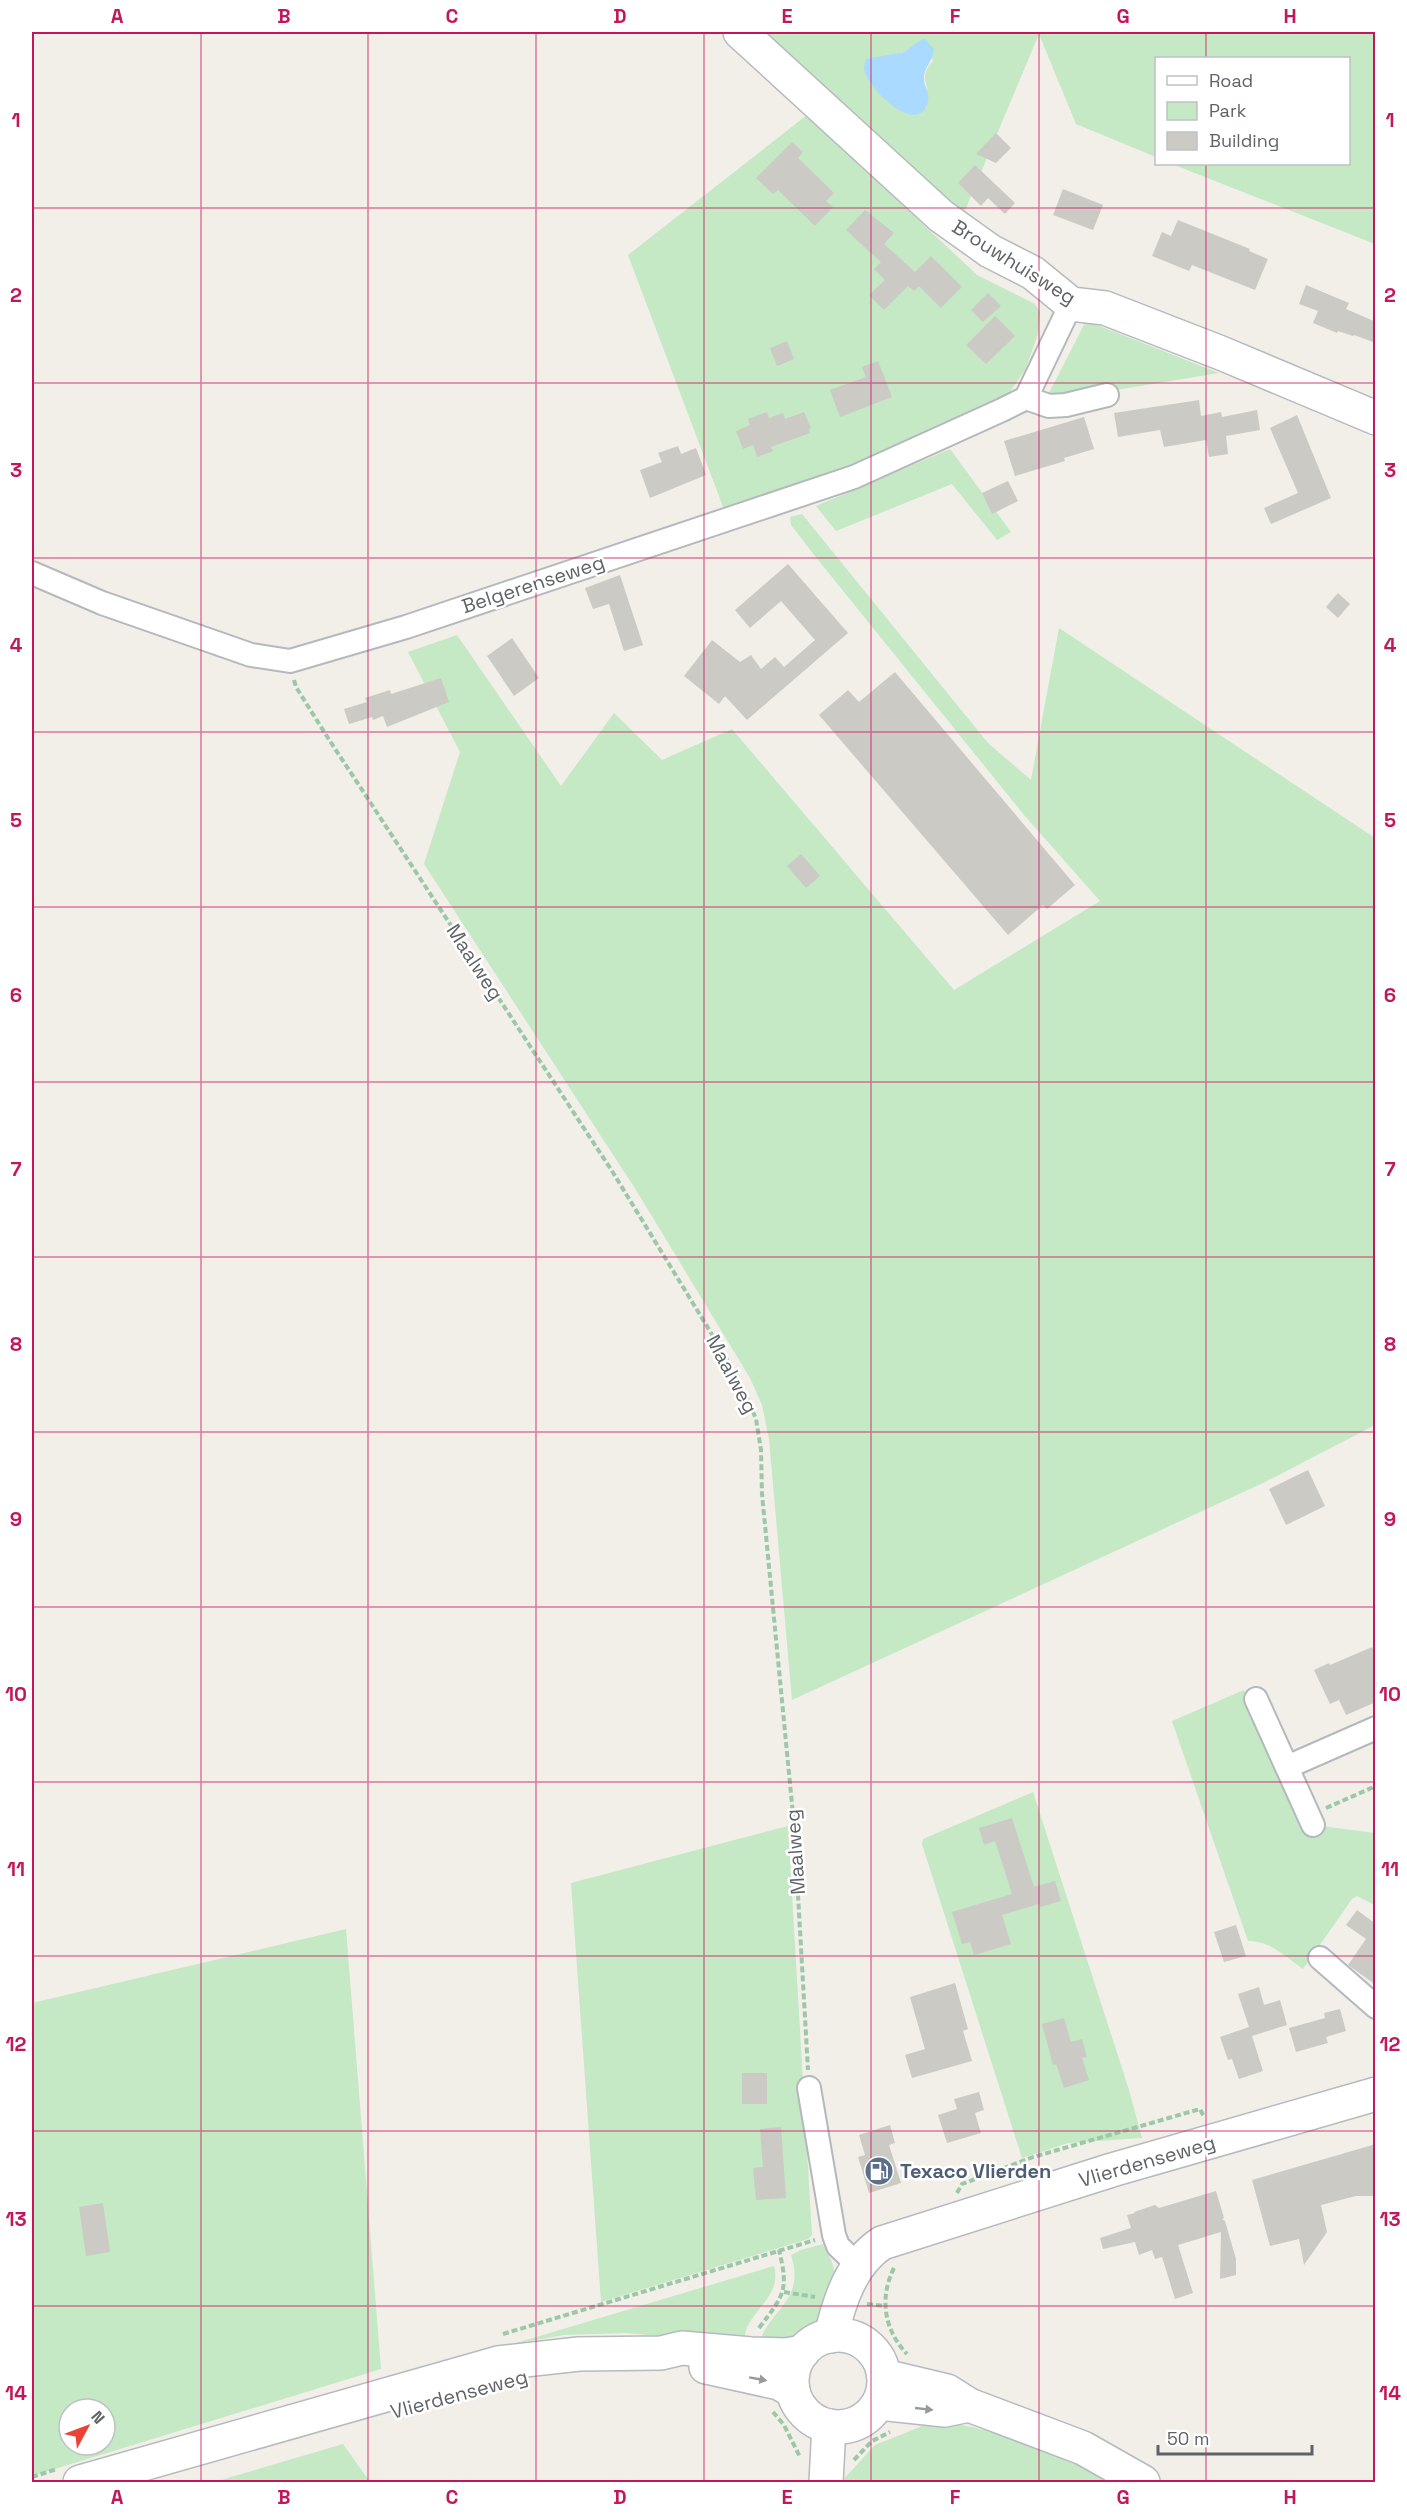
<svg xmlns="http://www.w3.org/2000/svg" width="1407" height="2514" font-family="'Space Grotesk',sans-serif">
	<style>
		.green { fill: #c5e8c5; fill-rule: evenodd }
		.water { fill: #aadaff }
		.building { fill: #cccac5 }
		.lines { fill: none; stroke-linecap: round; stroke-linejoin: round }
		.street-casing { stroke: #b5b8bc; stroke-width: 26 }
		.secondary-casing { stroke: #b6babf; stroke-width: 36 }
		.path { stroke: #9cc7a9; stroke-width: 4; stroke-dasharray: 6 3; stroke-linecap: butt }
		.street { stroke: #fff; stroke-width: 22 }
		.secondary { stroke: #fff; stroke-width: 33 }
		.oneway { fill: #979a9d }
		.grid { fill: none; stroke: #c2185b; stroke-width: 1.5; stroke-opacity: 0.55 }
		.labels { text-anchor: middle; stroke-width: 5; stroke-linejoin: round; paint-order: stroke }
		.street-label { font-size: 20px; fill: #5f6368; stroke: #fff }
		.service-label { font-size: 20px; font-weight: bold; fill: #4e5e75; stroke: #fff; text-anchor: start }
		.neatline { fill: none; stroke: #c2185b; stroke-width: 2 }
		.grid-label { font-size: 20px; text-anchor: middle; font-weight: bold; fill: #c2185b }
	</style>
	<rect width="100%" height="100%" fill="#f1efe8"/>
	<g class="green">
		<path d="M 758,32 L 1375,32 L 1375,244 L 1172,164 L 1348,164 L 1348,58 L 1156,58 L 1156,157 L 1076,124 L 1039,34 L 961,220 ZM 924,39 L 933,61 C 924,71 923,77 928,90 L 894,54 L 904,52 Z"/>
		<polygon points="807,115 977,275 1035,304 1040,312 1038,334 1025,370 1005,399 861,465 725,512 628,255"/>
		<polygon points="1086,321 1097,325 1219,373 1067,398 1055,398 1049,393"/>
		<polygon points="950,449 1011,532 997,540 952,484 836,531 816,506"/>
		<polygon points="802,514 988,743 1031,780 1059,628 1375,838 1375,1425 1263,1483 792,1700 769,1439 762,1405 750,1378 636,1190 424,864 460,752 408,652 457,635 561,786 614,713 662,760 732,729 954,990 1100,901 1024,815 815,556 791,525 790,517"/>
		<path d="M 1244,1690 L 1309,1832 L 1321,1826 L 1375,1833 L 1375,1905 L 1357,1896 L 1352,1899 L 1303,1969 C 1286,1957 1271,1941 1248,1941 L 1172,1721 Z"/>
		<polygon points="1033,1792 1129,2090 1142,2138 1068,2143 1022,2158 922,1844 923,1839"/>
		<polygon points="788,1826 812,2235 808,2239 601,2302 571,1883"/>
		<path d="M 346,1929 L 381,2369 L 32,2476 L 32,2003 ZM 69,2409 L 105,2409 L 105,2445 L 69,2445 Z"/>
		<path d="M 823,2244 L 832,2262 L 835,2275 L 831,2312 L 815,2329 L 802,2337 L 758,2347 C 768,2308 806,2303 791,2255 L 801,2250 Z"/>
		<path d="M 774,2266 C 781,2292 759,2305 748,2325 C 745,2330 745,2338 744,2344 L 626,2333 L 564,2335 L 513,2344 Z"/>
		<path d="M 929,2419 C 998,2429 1054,2451 1117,2482 L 841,2482 L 875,2445 L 920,2427 Z"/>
		<polygon points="343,2444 370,2482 214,2482"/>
	</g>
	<path class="water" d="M 924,38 L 934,49 C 933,62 923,68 924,79 C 924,87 930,93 928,101 C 919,140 865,86 864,68 C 864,65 865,62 866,59 L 904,52 Z"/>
	<g class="building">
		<polygon points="996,133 1011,148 996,163 976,154"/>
		<polygon points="792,142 803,152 798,158 834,193 826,201 833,207 815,226 778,190 773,194 756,178"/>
		<polygon points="975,165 1015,203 1005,214 988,198 981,206 958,183"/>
		<polygon points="1063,189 1103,205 1093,230 1053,215"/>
		<polygon points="865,210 894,233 884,244 915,272 931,256 962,287 941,308 919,286 914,291 908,286 884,310 869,295 885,280 874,269 881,262 846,230"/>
		<polygon points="1178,220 1250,249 1249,251 1268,259 1255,290 1192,265 1189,271 1152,256 1162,232 1171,236"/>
		<polygon points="1306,285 1349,303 1346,309 1376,322 1376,343 1354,335 1353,336 1338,331 1337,333 1313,323 1318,311 1299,304"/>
		<polygon points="988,293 1001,306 983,322 971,310"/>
		<polygon points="995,316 1015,336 986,364 966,345"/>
		<polygon points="787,341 794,359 777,366 770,348"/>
		<polygon points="878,361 892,397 840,417 830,390 866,377 862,367"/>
		<polygon points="1199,400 1201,416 1221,412 1222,417 1257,410 1260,430 1226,436 1228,454 1209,457 1206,440 1164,447 1160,430 1118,437 1114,413"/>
		<polygon points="767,412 769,418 783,413 785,419 804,412 811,428 809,429 810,433 771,447 773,451 757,457 753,445 743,449 736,431 750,425 748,419"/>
		<polygon points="1297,415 1331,498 1271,524 1264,508 1298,493 1270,428"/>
		<polygon points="1084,417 1094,449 1064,458 1065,461 1015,476 1004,441"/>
		<polygon points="678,446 681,454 696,448 706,475 650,498 640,470 662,462 658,453"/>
		<polygon points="1008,481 1018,501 992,514 982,493"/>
		<polygon points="788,564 848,633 747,720 725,696 719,704 684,676 712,640 740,662 751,655 761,669 775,657 784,667 815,640 781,601 750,628 735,610"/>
		<polygon points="620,575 643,645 624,651 609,604 593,609 585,588"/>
		<polygon points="1338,593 1350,604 1338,618 1326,607"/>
		<polygon points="512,638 539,678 514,696 487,656"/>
		<polygon points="895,672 1075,885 1047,909 1043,905 1008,935 819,715 848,690 859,702"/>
		<polygon points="441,678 449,702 387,727 383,716 373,720 372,717 349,724 344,709 367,702 365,698 390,690 391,694"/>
		<polygon points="801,854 820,876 806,888 787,866"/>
		<polygon points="1308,1470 1325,1506 1286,1525 1269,1489"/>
		<polygon points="1372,1647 1376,1655 1376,1702 1346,1715 1339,1700 1330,1704 1314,1670 1329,1663 1330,1665"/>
		<polygon points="1012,1818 1034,1887 1055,1881 1061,1901 1040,1907 1039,1904 1002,1915 1011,1944 974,1955 970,1942 962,1944 952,1912 1012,1894 995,1841 984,1845 979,1828"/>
		<polygon points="1357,1910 1376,1924 1376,1985 1348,1965 1366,1939 1346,1925"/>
		<polygon points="1236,1925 1246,1956 1224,1962 1214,1932"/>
		<polygon points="955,1983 968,2029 963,2031 972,2061 912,2078 905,2055 925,2049 910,1997"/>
		<polygon points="1259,1987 1264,2005 1280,2000 1287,2025 1252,2036 1263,2071 1239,2079 1232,2059 1228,2060 1220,2037 1249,2027 1238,1994"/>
		<polygon points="1340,2009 1346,2031 1326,2037 1328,2043 1296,2052 1289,2028 1325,2018 1324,2013"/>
		<polygon points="1064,2018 1071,2042 1082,2039 1087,2057 1082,2058 1089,2080 1064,2088 1056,2064 1053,2065 1042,2024"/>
		<rect x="742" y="2073" width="25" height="31"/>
		<polygon points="979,2092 984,2110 975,2113 981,2133 947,2143 938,2115 957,2109 954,2099"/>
		<polygon points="890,2125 895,2143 889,2145 901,2183 869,2193 858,2157 865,2155 859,2135"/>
		<polygon points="781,2127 786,2198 756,2200 753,2168 763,2167 760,2129"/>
		<polygon points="1376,2144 1375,2196 1356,2196 1321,2205 1327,2232 1304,2265 1299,2239 1270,2246 1252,2180"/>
		<polygon points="1216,2191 1224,2218 1222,2219 1225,2221 1236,2259 1236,2275 1220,2279 1221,2232 1178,2245 1193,2293 1175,2299 1162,2257 1155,2259 1152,2250 1139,2255 1135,2242 1103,2249 1100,2238 1131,2228 1127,2215 1135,2213 1134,2212 1155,2205 1159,2208"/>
		<polygon points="103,2203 110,2252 86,2256 79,2207"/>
	</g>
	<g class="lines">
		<g class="street-casing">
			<g id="street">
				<polyline points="1026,398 1049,406 1066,405 1107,395"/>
				<polyline points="32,573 102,603 251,655 290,661 406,627 854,477 1002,410 1026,398 1071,304"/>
				<polyline points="1256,1699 1313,1825"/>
				<polyline points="1287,1767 1376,1728"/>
				<polyline points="1320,1958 1376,2007"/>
				<polyline points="809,2088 834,2235 838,2246 859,2266"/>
			</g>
		</g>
		<g class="secondary-casing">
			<g id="secondary">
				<polyline points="740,32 941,216 990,251 1033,273 1071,304 1105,308 1221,353 1376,418"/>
				<circle cx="838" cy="2381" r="46"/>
				<path d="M 831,2336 C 839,2302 851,2263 882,2243 L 1112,2170 L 1376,2094"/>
				<polyline points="706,2367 779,2383 793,2391"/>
				<polyline points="884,2376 947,2391 969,2405 1083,2448 1143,2482"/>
				<polyline points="879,2403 945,2410 969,2405"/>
				<polyline points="80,2482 498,2363 579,2354 661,2353 682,2348 751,2354 786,2355 803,2352"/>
				<polyline points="826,2482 829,2426"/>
			</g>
		</g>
		<g class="path">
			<polyline points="294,680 296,687 328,738 612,1171 724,1354 746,1395 756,1419 761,1450 762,1494 794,1825 808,2070"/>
			<polyline points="1326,1808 1376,1786"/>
			<polyline points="957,2193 962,2184 1033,2157 1200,2109 1204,2117"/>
			<path d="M 894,2268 C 879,2298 884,2330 907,2354"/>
			<polyline points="784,2292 815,2297"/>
			<polyline points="867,2304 884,2306"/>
			<path d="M 759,2328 C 784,2295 789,2291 779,2250"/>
			<polyline points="503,2334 815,2240"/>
			<polyline points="773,2412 784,2425 800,2457"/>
			<polyline points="854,2460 872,2441 890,2432"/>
			<polyline points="32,2477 57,2469"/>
		</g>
		<use href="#street" class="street"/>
		<use href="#secondary" class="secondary"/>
	</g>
	<defs><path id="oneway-solid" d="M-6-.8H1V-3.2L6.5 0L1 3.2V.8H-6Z" transform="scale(1.5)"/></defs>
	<g class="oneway">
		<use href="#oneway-solid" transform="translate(758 2379) rotate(10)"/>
		<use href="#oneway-solid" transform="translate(924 2409) rotate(6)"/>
	</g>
	<path class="grid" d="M 201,32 L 201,2482M 368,32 L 368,2482M 536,32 L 536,2482M 704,32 L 704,2482M 871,32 L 871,2482M 1039,32 L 1039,2482M 1206,32 L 1206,58M 1206,164 L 1206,2482M 32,208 L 1376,208M 32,383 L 1376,383M 32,558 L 1376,558M 32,732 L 1376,732M 32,907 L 1376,907M 32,1082 L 1376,1082M 32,1257 L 1376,1257M 32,1432 L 1376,1432M 32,1607 L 1376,1607M 32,1782 L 1376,1782M 32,1956 L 1376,1956M 32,2131 L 1376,2131M 32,2306 L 1376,2306"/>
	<defs>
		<g id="fuel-disc" transform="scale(1.5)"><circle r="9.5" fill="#5c6f8a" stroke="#fff"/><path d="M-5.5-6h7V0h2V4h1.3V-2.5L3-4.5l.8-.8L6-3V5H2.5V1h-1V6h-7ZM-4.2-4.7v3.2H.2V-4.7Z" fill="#fff"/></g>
	</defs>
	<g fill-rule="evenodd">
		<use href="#fuel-disc" x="879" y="2171"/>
	</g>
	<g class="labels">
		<g class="street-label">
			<text transform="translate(1014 262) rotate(32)" y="7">Brouwhuisweg</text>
			<text transform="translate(533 584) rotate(-18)" y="7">Belgerenseweg</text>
			<text transform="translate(475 962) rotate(57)" y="7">Maalweg</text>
			<text transform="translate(732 1374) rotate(62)" y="7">Maalweg</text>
			<text transform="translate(795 1852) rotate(-94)" y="7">Maalweg</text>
			<text transform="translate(1147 2161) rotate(-16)" y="7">Vlierdenseweg</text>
			<text transform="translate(459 2394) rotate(-15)" y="7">Vlierdenseweg</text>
		</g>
		<g class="service-label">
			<text x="900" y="2178">Texaco Vlierden</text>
		</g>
	</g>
	<rect width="1407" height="2514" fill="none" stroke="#ffffff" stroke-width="66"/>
	<rect x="1155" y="57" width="195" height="108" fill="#ffffff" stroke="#bfc1c3" stroke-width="1.5"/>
	<rect x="1167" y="76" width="30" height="9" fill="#ffffff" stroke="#bfc1c3" stroke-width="1.5"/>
	<text x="1209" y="87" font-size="18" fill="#5f6368">Road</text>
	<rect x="1167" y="102" width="30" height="18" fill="#c5e8c5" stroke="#bfc1c3" stroke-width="1.5"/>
	<text x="1209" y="117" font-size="18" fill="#5f6368">Park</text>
	<rect x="1167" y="132" width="30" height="18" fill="#cccac5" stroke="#bfc1c3" stroke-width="1.5"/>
	<text x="1209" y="147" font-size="18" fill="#5f6368">Building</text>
	<g transform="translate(87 2427) rotate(49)"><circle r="28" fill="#ffffff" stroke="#bfc1c3" stroke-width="1.5"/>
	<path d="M0-4.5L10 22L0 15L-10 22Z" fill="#ea4335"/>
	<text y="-9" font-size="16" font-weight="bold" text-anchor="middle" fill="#5f6368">N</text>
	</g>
	<path d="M1158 2445v9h154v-9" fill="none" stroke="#5f6368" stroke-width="3"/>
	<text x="1167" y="2445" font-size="18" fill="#5f6368" stroke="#ffffff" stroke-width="4.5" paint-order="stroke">50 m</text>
	<rect x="33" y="33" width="1341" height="2448" class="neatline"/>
	<g class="grid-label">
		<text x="117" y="23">A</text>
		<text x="284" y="23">B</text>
		<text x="452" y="23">C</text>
		<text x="620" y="23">D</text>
		<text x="787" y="23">E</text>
		<text x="955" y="23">F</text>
		<text x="1123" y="23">G</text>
		<text x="1290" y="23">H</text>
		<text x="16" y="127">1</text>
		<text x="1390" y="127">1</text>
		<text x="16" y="302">2</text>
		<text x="1390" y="302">2</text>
		<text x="16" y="477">3</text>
		<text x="1390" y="477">3</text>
		<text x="16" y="652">4</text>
		<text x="1390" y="652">4</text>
		<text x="16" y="827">5</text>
		<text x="1390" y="827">5</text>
		<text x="16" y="1002">6</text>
		<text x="1390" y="1002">6</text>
		<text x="16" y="1176">7</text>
		<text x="1390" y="1176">7</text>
		<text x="16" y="1351">8</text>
		<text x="1390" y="1351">8</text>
		<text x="16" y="1526">9</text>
		<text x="1390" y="1526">9</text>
		<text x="16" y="1701">10</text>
		<text x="1390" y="1701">10</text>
		<text x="16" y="1876">11</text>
		<text x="1390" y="1876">11</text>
		<text x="16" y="2051">12</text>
		<text x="1390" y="2051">12</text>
		<text x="16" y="2226">13</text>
		<text x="1390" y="2226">13</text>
		<text x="16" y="2400">14</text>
		<text x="1390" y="2400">14</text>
		<text x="117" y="2504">A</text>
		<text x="284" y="2504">B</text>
		<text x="452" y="2504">C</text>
		<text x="620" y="2504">D</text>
		<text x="787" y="2504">E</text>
		<text x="955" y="2504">F</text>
		<text x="1123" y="2504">G</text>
		<text x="1290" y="2504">H</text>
	</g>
</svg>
